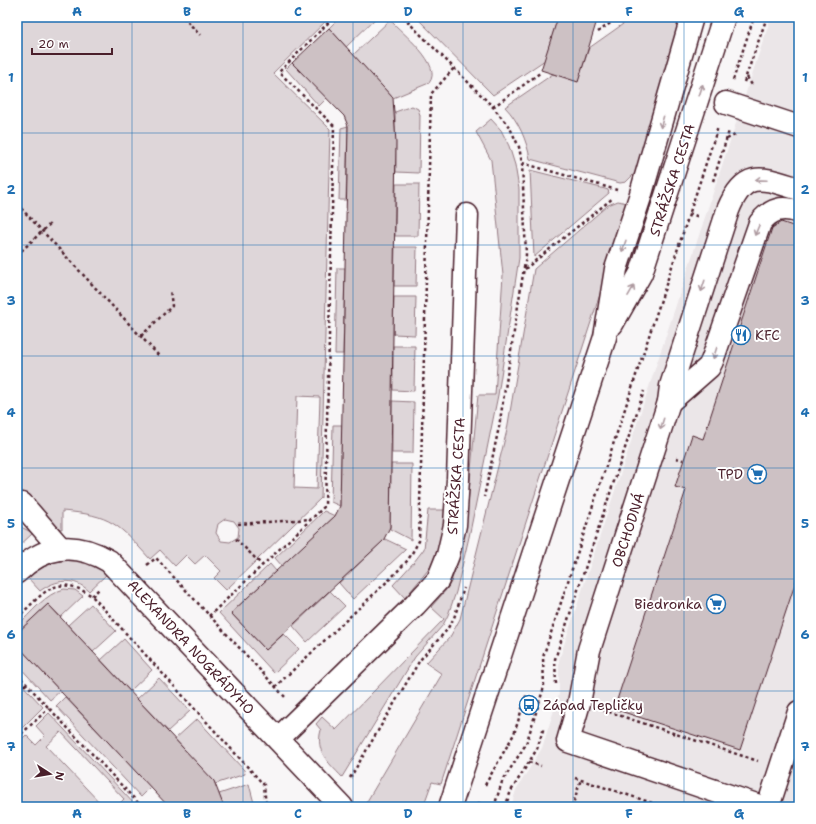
<svg xmlns="http://www.w3.org/2000/svg" width="816" height="824" font-family="'Shantell Sans',sans-serif">
	<style>
		.built { fill: #ebe6e8 }
		.green { fill: #ded6d9; stroke: #947a82; fill-rule: evenodd }
		.building { fill: #cdc1c4; stroke: #4a1f2b }
		.lines { fill: none; stroke-linecap: round; stroke-linejoin: round }
		.minor-casing { stroke: #4a1f2b; stroke-width: 25 }
		.path { stroke: #4a1f2b; stroke-width: 2.5; stroke-dasharray: 3 3; stroke-linecap: butt }
		.minor { stroke: #fff; stroke-width: 22 }
		.oneway { stroke: #ae9aa0 }
		.grid { fill: none; stroke: #1f6fb2; stroke-width: 1; stroke-opacity: 0.55 }
		.labels { text-anchor: middle; stroke-width: 4; stroke-linejoin: round; paint-order: stroke }
		.street-label { font-size: 14px; fill: #4a1f2b; stroke: #fff }
		.poi-label { font-size: 14px; fill: #4a1f2b; stroke: #fff; text-anchor: start }
		.neatline { fill: none; stroke: #1f6fb2; stroke-width: 1.5 }
		.grid-label { font-size: 13px; text-anchor: middle; font-weight: bold; fill: #1f6fb2 }
	</style>
	<rect width="100%" height="100%" fill="#f8f6f7"/>
	<filter id="ink" filterUnits="userSpaceOnUse"><feTurbulence type="fractalNoise" baseFrequency=".025" numOctaves="2"/><feDisplacementMap in="SourceGraphic" scale="8" xChannelSelector="R" yChannelSelector="G"/><feConvolveMatrix kernelMatrix="1 2 1 2 8 2 1 2 1" color-interpolation-filters="sRGB"/></filter>
	<g filter="url(#ink)">
		<polygon class="built" points="771,17 799,17 799,807 511,807 516,790 542,748 559,694 559,660"/>
		<g class="green">
			<path d="M 17,17 L 330,17 L 273,73 L 330,129 L 321,498 L 226,590 L 214,578 L 221,571 L 205,555 L 195,564 L 186,555 L 175,566 L 160,550 L 150,559 C 118,524 112,515 62,511 L 62,529 L 57,528 L 17,486 ZM 297,396 L 320,397 L 317,489 L 294,488 ZM 225,519 L 234,521 L 239,528 L 238,537 L 230,542 L 221,541 L 216,533 L 218,524 Z"/>
			<polygon points="340,17 377,17 346,47 329,28"/>
			<polygon points="416,17 558,17 545,60 493,95"/>
			<path d="M 633,17 L 683,17 L 638,170 L 626,182 L 620,183 L 530,159 C 527,141 518,120 505,107 L 553,74 L 578,81 L 589,48 Z"/>
			<path d="M 390,20 C 402,33 444,65 429,83 L 393,98 L 353,55 Z"/>
			<polygon points="292,63 327,98 319,106 286,69"/>
			<polygon points="412,106 418,109 420,115 419,173 396,172 395,112"/>
			<path d="M 491,119 L 501,130 L 509,146 L 515,165 L 519,189 L 519,258 L 498,395 L 469,537 L 456,592 L 448,615 L 443,625 L 415,657 L 342,777 C 328,762 315,752 321,730 L 316,724 L 322,717 L 336,730 L 444,619 L 431,607 L 446,590 L 451,582 L 462,549 L 467,513 L 478,395 L 495,395 L 503,275 L 491,160 L 476,132 Z"/>
			<polygon points="348,126 346,200 339,200 341,128"/>
			<polygon points="530,170 605,189 608,190 609,193 534,257"/>
			<polygon points="396,184 419,184 418,236 395,236"/>
			<polygon points="618,201 627,203 628,208 441,784 432,782 423,807 370,807 366,803 442,674 426,663 450,637 460,619 507,430 534,269 608,205"/>
			<polygon points="395,247 417,247 416,286 394,286"/>
			<polygon points="337,268 345,268 343,354 335,354"/>
			<polygon points="394,297 416,297 415,335 393,334"/>
			<polygon points="393,346 415,346 414,391 393,390"/>
			<polygon points="392,401 414,402 413,453 392,453"/>
			<polygon points="333,425 342,425 340,506 331,502"/>
			<polygon points="391,464 412,464 411,540 390,529"/>
			<polygon points="428,510 446,510 442,545 433,564 405,598 393,585 414,562 424,549"/>
			<polygon points="324,511 335,516 282,566 275,558"/>
			<polygon points="21,527 33,533 17,548 17,528"/>
			<polygon points="385,539 406,549 353,599 339,583"/>
			<path d="M 83,559 L 99,568 L 106,575 L 89,591 C 74,577 56,579 40,591 L 28,578 C 48,561 57,560 83,559 Z"/>
			<polygon points="270,564 276,571 231,613 266,650 284,634 299,649 274,673 219,613"/>
			<path d="M 64,589 L 75,590 L 83,596 L 61,617 L 48,604 L 17,633 L 17,626 C 31,613 45,594 64,589 Z"/>
			<polygon points="330,591 345,606 307,642 293,626"/>
			<polygon points="91,604 116,631 93,652 68,625"/>
			<polygon points="124,639 152,670 130,691 101,660"/>
			<polygon points="17,645 60,691 50,700 17,664"/>
			<polygon points="159,678 190,711 168,731 137,699"/>
			<polygon points="17,679 43,707 17,733"/>
			<polygon points="65,697 151,787 141,797 56,706"/>
			<polygon points="49,713 137,807 116,807 124,799 61,732 46,746 104,807 17,807 17,744 26,735 36,745 45,736 36,726"/>
			<polygon points="197,719 244,770 245,774 215,784 175,739"/>
			<polygon points="249,784 255,807 220,807 219,794"/>
		</g>
		<g class="building">
			<polygon points="558,17 598,17 578,82 541,70"/>
			<polygon points="329,28 393,98 396,143 390,527 383,541 266,650 231,613 335,516 340,506 348,126 344,116 292,63"/>
			<polygon points="781,222 799,228 799,572 740,750 614,709 686,490 675,487 692,435 703,439 772,228"/>
			<polygon points="48,604 214,781 224,807 169,807 17,645 17,633"/>
		</g>
		<g class="lines">
			<g class="minor-casing">
				<g id="minor">
					<polyline points="726,103 799,127"/>
					<polyline points="612,324 641,273 724,17"/>
					<path d="M 669,402 L 709,367 L 712,361 L 760,223 C 771,209 782,206 799,212"/>
					<polyline points="22,504 61,549"/>
					<path d="M 17,572 C 45,545 75,541 109,561 L 342,807"/>
					<polyline points="278,739 415,605 438,580 448,555 455,525 458,479 467,215"/>
					<polyline points="450,807 605,337 616,269 640,197 692,17"/>
					<path d="M 762,807 L 568,741 L 579,703 L 589,650 L 669,402 L 671,386 L 728,210 C 745,168 763,178 799,189"/>
					<polyline points="768,807 799,712"/>
				</g>
			</g>
			<g class="path">
				<polyline points="183,17 200,35"/>
				<polyline points="403,17 493,107 510,128 519,147 522,163 526,255 499,427 484,497"/>
				<polyline points="598,32 619,17"/>
				<polyline points="747,77 752,85"/>
				<polyline points="733,80 754,17"/>
				<polyline points="744,82 767,17"/>
				<polyline points="493,107 540,73"/>
				<polyline points="727,139 737,134"/>
				<polyline points="522,163 617,190"/>
				<polyline points="713,181 729,131"/>
				<polyline points="17,204 160,357"/>
				<polyline points="689,213 699,217"/>
				<polyline points="17,255 51,223"/>
				<polyline points="525,269 613,198"/>
				<polyline points="141,336 172,306 170,290"/>
				<polyline points="676,458 683,460"/>
				<polyline points="238,524 311,519"/>
				<polyline points="236,539 262,565"/>
				<polyline points="147,565 156,558 285,697"/>
				<polyline points="92,596 100,588"/>
				<polyline points="209,616 325,506 334,126 279,72 334,17"/>
				<path d="M 17,618 C 44,593 55,572 92,596 L 264,785 L 266,807"/>
				<polyline points="17,674 142,807"/>
				<polyline points="556,684 555,659 644,391"/>
				<polyline points="17,685 28,685"/>
				<polyline points="275,687 392,577 408,560 419,541 431,94 454,68"/>
				<polyline points="603,710 758,761"/>
				<polyline points="17,738 49,708"/>
				<polyline points="529,762 541,766"/>
				<polyline points="350,778 420,660 446,631 454,618 464,588"/>
				<polyline points="575,778 665,807"/>
				<polyline points="485,785 514,734 527,693"/>
				<polyline points="478,803 488,807"/>
				<polyline points="494,807 502,782 526,744 544,687 543,657 718,127"/>
				<polyline points="505,807 511,791 537,749 544,727"/>
				<polyline points="572,807 581,779"/>
			</g>
			<use href="#minor" class="minor"/>
		</g>
		<defs><path id="oneway-shaft" d="M-6 0H5M1.5-3L5.5 0L1.5 3" fill="none" stroke-width="1.6" stroke-linecap="round" stroke-linejoin="round"/></defs>
		<g class="oneway">
			<use href="#oneway-shaft" transform="translate(701 90) rotate(-72)"/>
			<use href="#oneway-shaft" transform="translate(662 122) rotate(106)"/>
			<use href="#oneway-shaft" transform="translate(761 180) rotate(-178)"/>
			<use href="#oneway-shaft" transform="translate(757 230) rotate(113)"/>
			<use href="#oneway-shaft" transform="translate(624 246) rotate(109)"/>
			<use href="#oneway-shaft" transform="translate(703 286) rotate(108)"/>
			<use href="#oneway-shaft" transform="translate(631 291) rotate(-60)"/>
			<use href="#oneway-shaft" transform="translate(715 353) rotate(108)"/>
			<use href="#oneway-shaft" transform="translate(662 424) rotate(107)"/>
		</g>
	</g>
	<path class="grid" d="M 132,17 L 132,807M 243,17 L 243,807M 353,17 L 353,807M 463,17 L 463,807M 573,17 L 573,807M 684,17 L 684,807M 17,133 L 799,133M 17,245 L 799,245M 17,356 L 799,356M 17,468 L 799,468M 17,579 L 799,579M 17,691 L 799,691"/>
	<defs>
		<g id="restaurant-ring" transform="scale(1)"><circle r="9.5" fill="#fff" stroke="#1f6fb2" stroke-width="1.5"/><path d="M-5-6h1v4h1v-4h1v4h1v-4h1v5L-1.5 .5V6h-2V.5L-5-1ZM5-6V6H3V1.5H1.5Q1.5-4 5-6Z" fill="#1f6fb2"/></g>
		<g id="supermarket-ring" transform="scale(1)"><circle r="9.5" fill="#fff" stroke="#1f6fb2" stroke-width="1.5"/><path d="M-6-5.5h2.5l.6 2H6L4.5 2H-2.5L-4.4-4H-6ZM-1.5 3.2a1.3 1.3 0 1 0 .1 0ZM3 3.2a1.3 1.3 0 1 0 .1 0Z" fill="#1f6fb2"/></g>
		<g id="bus-ring" transform="scale(1)"><circle r="9.5" fill="#fff" stroke="#1f6fb2" stroke-width="1.5"/><path d="M-5-6H5V4H4V6H2V4H-2V6H-4V4H-5ZM-3.5-4V0h7V-4ZM-3.5 1.2v1.5H-2V1.2ZM2 1.2v1.5H3.5V1.2Z" fill="#1f6fb2"/></g>
	</defs>
	<g fill-rule="evenodd">
		<use href="#restaurant-ring" x="741" y="335"/>
		<use href="#supermarket-ring" x="757" y="474"/>
		<use href="#supermarket-ring" x="716" y="604"/>
		<use href="#bus-ring" x="529" y="705"/>
	</g>
	<g class="labels">
		<g class="street-label">
			<text transform="translate(672 180) rotate(-72)" y="5">STRÁŽSKA CESTA</text>
			<text transform="translate(456 476) rotate(-86)" y="5">STRÁŽSKA CESTA</text>
			<text transform="translate(628 530) rotate(-72)" y="5">OBCHODNÁ</text>
			<text transform="translate(191 647) rotate(47)" y="5">ALEXANDRA NOGRÁDYHO</text>
		</g>
		<g class="poi-label">
			<text x="755" y="340">KFC</text>
			<text x="743" y="479" text-anchor="end">TPD</text>
			<text x="702" y="609" text-anchor="end">Biedronka</text>
			<text x="543" y="710">Západ Tepličky</text>
		</g>
	</g>
	<rect width="816" height="824" fill="none" stroke="#fff" stroke-width="44"/>
	<g transform="translate(50 774) rotate(102)" stroke="#ffffff" stroke-width="3" paint-order="stroke">
	<path d="M0-3L7 15L0 10L-7 15Z" fill="#4a1f2b"/>
	<text y="-6" font-size="11" font-weight="bold" text-anchor="middle" fill="#4a1f2b">N</text>
	</g>
	<path d="M32 48v6h80v-6" fill="none" stroke="#4a1f2b" stroke-width="2"/>
	<text x="38" y="48" font-size="12" fill="#4a1f2b" stroke="#ffffff" stroke-width="3" paint-order="stroke">20 m</text>
	<rect x="22" y="22" width="772" height="780" class="neatline"/>
	<g class="grid-label">
		<text x="77" y="16">A</text>
		<text x="187" y="16">B</text>
		<text x="298" y="16">C</text>
		<text x="408" y="16">D</text>
		<text x="518" y="16">E</text>
		<text x="629" y="16">F</text>
		<text x="739" y="16">G</text>
		<text x="11" y="82">1</text>
		<text x="805" y="82">1</text>
		<text x="11" y="194">2</text>
		<text x="805" y="194">2</text>
		<text x="11" y="305">3</text>
		<text x="805" y="305">3</text>
		<text x="11" y="417">4</text>
		<text x="805" y="417">4</text>
		<text x="11" y="528">5</text>
		<text x="805" y="528">5</text>
		<text x="11" y="639">6</text>
		<text x="805" y="639">6</text>
		<text x="11" y="751">7</text>
		<text x="805" y="751">7</text>
		<text x="77" y="818">A</text>
		<text x="187" y="818">B</text>
		<text x="298" y="818">C</text>
		<text x="408" y="818">D</text>
		<text x="518" y="818">E</text>
		<text x="629" y="818">F</text>
		<text x="739" y="818">G</text>
	</g>
</svg>
